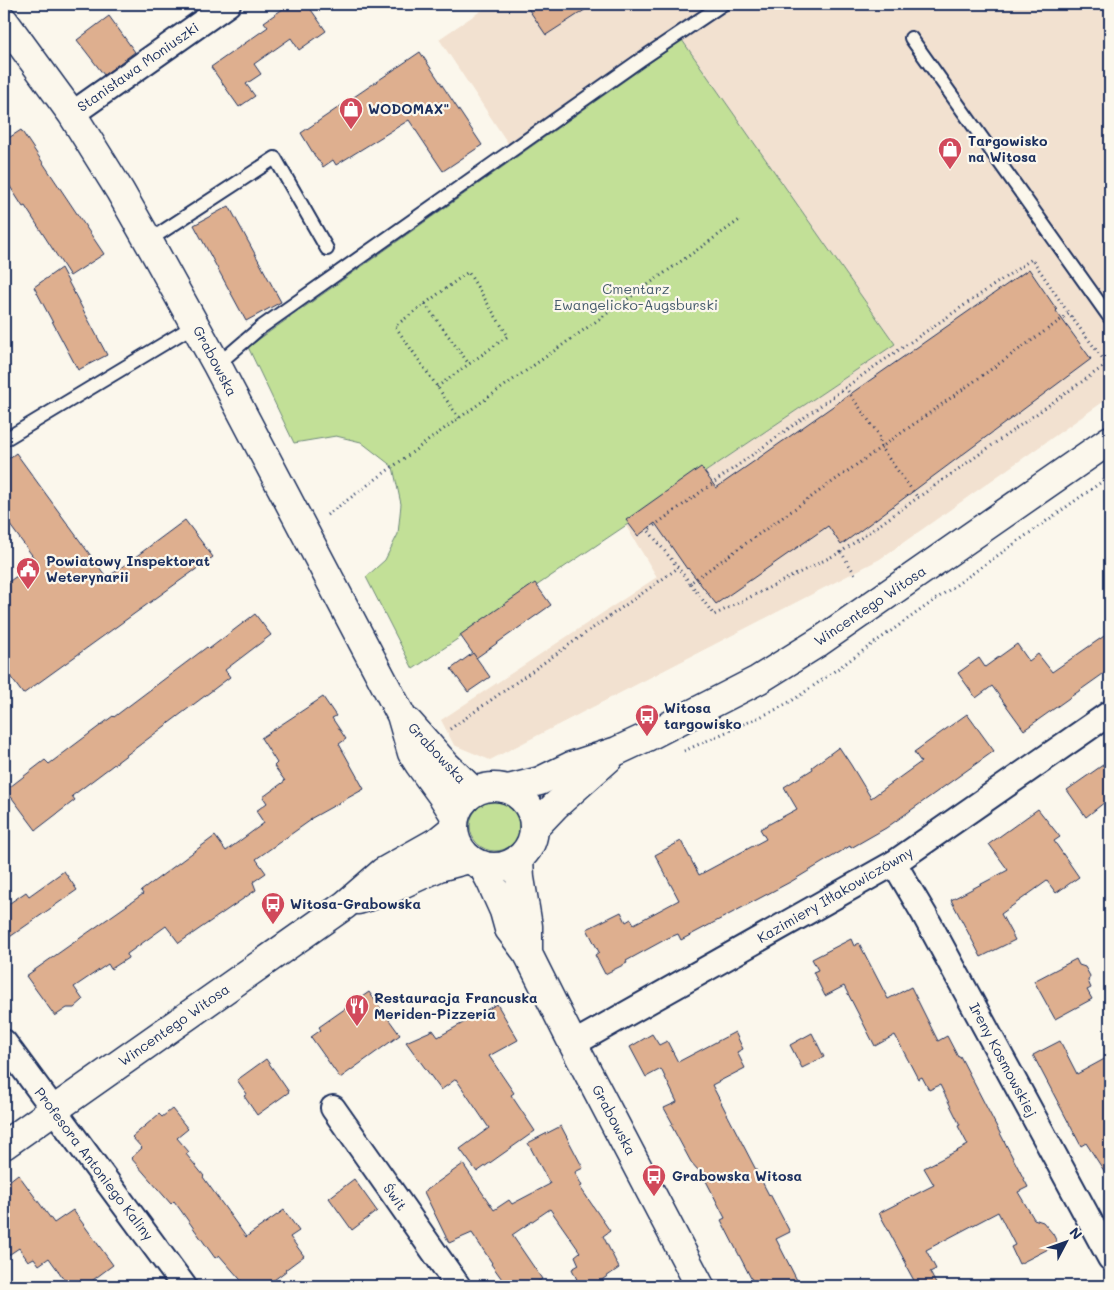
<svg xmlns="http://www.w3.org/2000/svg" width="1114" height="1290" font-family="Mali,sans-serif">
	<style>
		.built { fill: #f2e1d0 }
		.green { fill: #c2e097; stroke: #6e887a }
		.building { fill: #deaf8f; stroke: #1b2f5e }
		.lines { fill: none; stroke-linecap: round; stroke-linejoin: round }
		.service-casing { stroke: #1b2f5e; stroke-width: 16 }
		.minor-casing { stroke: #1b2f5e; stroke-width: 28 }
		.tertiary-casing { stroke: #1b2f5e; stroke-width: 31 }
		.path { stroke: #1b2f5e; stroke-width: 3; stroke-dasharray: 1 4; stroke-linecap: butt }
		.service { stroke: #fbf7ec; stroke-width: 12 }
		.minor { stroke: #fbf7ec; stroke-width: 24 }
		.tertiary { stroke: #fbf7ec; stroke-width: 28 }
		.labels { text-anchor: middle; stroke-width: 4.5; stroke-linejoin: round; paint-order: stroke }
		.street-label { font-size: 14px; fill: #1b2f5e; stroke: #fbf7ec }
		.poi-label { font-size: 14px; font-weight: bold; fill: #1b2f5e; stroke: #fbf7ec; text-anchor: start }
		.park-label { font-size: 14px; fill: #455b6c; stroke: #fbf7ec }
	</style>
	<rect width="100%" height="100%" fill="#fbf7ec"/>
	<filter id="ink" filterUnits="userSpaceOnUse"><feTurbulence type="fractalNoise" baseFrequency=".02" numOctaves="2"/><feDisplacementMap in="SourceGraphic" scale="10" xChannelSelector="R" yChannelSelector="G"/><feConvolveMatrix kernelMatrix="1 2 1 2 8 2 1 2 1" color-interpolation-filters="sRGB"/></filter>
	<g filter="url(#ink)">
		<polygon class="built" points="491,4 1110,4 1110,397 880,559 490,760 454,745 441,720 657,577 626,526 895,344 682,40 517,157 439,39"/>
		<g class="green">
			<polygon points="682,40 895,344 413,669 366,577 385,560 398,534 401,504 393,467 361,442 336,436 294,443 248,347"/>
			<circle cx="495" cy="826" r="25"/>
		</g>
		<g class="building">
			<polygon points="290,4 307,4 326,31 299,50 291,38 254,64 261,74 246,84 255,96 239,107 211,67 268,27 264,22"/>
			<polygon points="525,4 594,4 546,35"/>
			<polygon points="109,16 135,52 104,75 77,40"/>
			<polygon points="420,52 482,145 443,171 409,120 336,165 333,160 323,167 319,161 318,161 301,133"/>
			<polygon points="21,130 104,254 70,276 25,206 23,207 4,177 4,141"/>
			<polygon points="229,206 281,302 246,321 194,225"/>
			<polygon points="61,268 107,355 78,370 34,287"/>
			<polygon points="1029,269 1057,310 1056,311 1091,359 841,545 828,526 716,604 688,568 687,569 655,523 638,536 626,520 701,467 716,488"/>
			<polygon points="16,453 107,578 185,520 213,557 23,694 4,668 4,585 37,562 4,517 4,462"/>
			<polygon points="535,583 551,605 476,658 460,635"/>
			<polygon points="255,614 271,635 225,670 230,677 72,796 75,800 36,830 6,790 45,760 49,764 113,716 114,717 207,647 209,649"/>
			<polygon points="1110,632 1110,669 1024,730 992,686 976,698 958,673 979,658 985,667 1017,644 1029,661 1038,654 1052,672"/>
			<polygon points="473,653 490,677 468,692 451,669"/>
			<polygon points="323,697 336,716 332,718 346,739 339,744 364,789 310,819 311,820 256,859 266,873 253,882 256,890 179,943 166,926 127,954 128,958 111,969 108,964 74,987 83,1000 74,1008 67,1008 55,1016 26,976 143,894 141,891 215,836 226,851 264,823 256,811 267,803 263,797 285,781 274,766 277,763 261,738"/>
			<polygon points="967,714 994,751 886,828 851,848 850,846 792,881 681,940 678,934 668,938 626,961 627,963 605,974 595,955 599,952 587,929 621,912 626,922 631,919 634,924 679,900 655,855 681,841 699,875 766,839 760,829 797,809 784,787 813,769 812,767 839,747 851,765 871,798 921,762 914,752"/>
			<polygon points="1110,760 1110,798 1086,817 1067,790"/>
			<polygon points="1038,809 1060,837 1054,841 1079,877 1056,893 1047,881 1001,914 1015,940 981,957 951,900 1008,870 989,844"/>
			<polygon points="64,871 77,890 4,941 4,907 26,892 29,896"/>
			<polygon points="851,939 854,946 859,943 888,999 911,987 938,1041 947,1036 958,1057 960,1056 1028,1187 1018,1192 1034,1219 1043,1222 1053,1234 1058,1244 1019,1264 1011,1247 1015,1245 998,1212 926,1250 936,1269 930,1272 937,1286 917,1286 906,1266 907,1265 879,1213 934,1185 924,1168 968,1145 958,1126 960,1125 940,1085 929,1090 922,1077 918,1079 895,1035 875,1046 844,986 825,996 813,972 818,970 812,959"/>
			<polygon points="1076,959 1079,965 1085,967 1090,976 1088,981 1091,988 1087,990 1092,999 1055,1019 1034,981"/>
			<polygon points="369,992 400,1035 340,1078 311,1037 321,1030 319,1027"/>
			<polygon points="497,1004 518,1040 489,1056 514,1093 511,1095 535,1131 477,1172 460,1149 489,1128 456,1079 441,1090 406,1042 433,1030 438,1037"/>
			<polygon points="735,1032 743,1049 737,1052 745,1068 712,1085 769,1195 770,1194 790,1232 776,1239 800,1286 755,1286 721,1220 725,1218 704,1177 691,1162 671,1125 673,1124 664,1108 677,1102 661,1069 646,1077 630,1047 652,1034 659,1045 667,1041 678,1062"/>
			<polygon points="812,1033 824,1057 802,1068 790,1045"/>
			<polygon points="1060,1041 1077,1074 1110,1056 1110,1180 1086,1143 1081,1146 1033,1055"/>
			<polygon points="266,1059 289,1092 257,1115 244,1096 247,1094 237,1080"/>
			<polygon points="172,1109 188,1129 177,1138 189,1152 186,1154 204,1176 203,1177 246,1237 284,1210 299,1231 290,1237 304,1256 285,1270 286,1271 266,1286 246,1286 219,1255 215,1258 174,1201 171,1204 131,1158 142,1148 132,1137 159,1114 162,1117"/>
			<polygon points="561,1126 583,1168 575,1172 582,1186 580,1187 610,1231 603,1236 619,1268 593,1286 580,1286 572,1269 579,1265 575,1256 580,1252 550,1209 512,1235 542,1279 532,1286 507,1286 491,1264 492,1263 472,1233 449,1243 424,1192 463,1164 494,1210 509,1200 512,1204 550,1184 528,1143"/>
			<polygon points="18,1174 54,1223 73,1210 113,1265 85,1286 69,1286 49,1258 39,1265 34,1258 28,1261 19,1248 4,1258 4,1185"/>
			<polygon points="354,1179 377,1211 352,1230 329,1198"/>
		</g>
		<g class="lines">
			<g class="service-casing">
				<g id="service">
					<polyline points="911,38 1110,318"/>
					<polyline points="148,241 275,158 327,249"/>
					<polyline points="217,365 260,328 640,60 723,4"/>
					<polyline points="4,440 195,325"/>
				</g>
			</g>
			<g class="minor-casing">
				<g id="minor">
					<polyline points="72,114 228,4"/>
					<polyline points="894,863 924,914 1110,1258"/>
					<polyline points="4,1042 184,1286"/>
					<polyline points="573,1044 894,863 1110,713"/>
					<polyline points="333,1108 458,1286"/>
				</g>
			</g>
			<g class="tertiary-casing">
				<g id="tertiary">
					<polyline points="4,21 72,114 120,191 154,251 217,365 401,715 412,753 419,764 443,797 455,816"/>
					<polyline points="409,723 446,765 474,792"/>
					<circle cx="494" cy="827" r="40"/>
					<polyline points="508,789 540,781 571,766 617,751 647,737 758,680 819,642 1110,440"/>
					<polyline points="534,828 555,806 609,758"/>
					<polyline points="519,859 520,878 528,926 528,954"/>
					<polyline points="482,865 491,882 504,911 509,929 528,954 573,1044 700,1286"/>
					<polyline points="358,900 389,890 439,867 469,859"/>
					<polyline points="4,1145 345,905 383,872 438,841 454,828"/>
				</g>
			</g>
			<g class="path">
				<polyline points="425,304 469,364"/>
				<polyline points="437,387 508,336 468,272 395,326 459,418"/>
				<polyline points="845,387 879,435 881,448 918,498"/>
				<polyline points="327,515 459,418 741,219"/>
				<polyline points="841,552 714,615 690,583 1069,314 1107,364 841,552 856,576"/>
				<polyline points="690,583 648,530 874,367 1032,259 1069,314"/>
				<polyline points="450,729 678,568"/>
				<polyline points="684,751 773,711 795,699 1110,476"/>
			</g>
			<use href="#service" class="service"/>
			<use href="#minor" class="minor"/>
			<use href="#tertiary" class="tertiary"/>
		</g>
	</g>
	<defs>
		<g id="shop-pin" transform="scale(1.25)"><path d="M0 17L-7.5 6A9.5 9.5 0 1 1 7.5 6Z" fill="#d1495b" stroke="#fbf7ec"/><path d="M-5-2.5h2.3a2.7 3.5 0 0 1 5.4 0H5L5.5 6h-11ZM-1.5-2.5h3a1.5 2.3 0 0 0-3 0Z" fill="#fff"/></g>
		<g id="civic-pin" transform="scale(1.25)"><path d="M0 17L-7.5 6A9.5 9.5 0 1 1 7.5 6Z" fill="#d1495b" stroke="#fbf7ec"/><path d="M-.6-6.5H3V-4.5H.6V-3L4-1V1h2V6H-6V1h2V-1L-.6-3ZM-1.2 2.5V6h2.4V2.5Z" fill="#fff"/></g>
		<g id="bus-pin" transform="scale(1.25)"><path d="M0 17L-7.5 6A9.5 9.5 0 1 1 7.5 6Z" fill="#d1495b" stroke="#fbf7ec"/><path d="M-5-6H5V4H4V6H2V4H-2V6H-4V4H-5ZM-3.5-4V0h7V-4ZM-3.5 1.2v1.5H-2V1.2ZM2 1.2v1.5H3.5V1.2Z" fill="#fff"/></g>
		<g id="restaurant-pin" transform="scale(1.25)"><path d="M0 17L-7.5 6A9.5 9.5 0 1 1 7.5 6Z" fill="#d1495b" stroke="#fbf7ec"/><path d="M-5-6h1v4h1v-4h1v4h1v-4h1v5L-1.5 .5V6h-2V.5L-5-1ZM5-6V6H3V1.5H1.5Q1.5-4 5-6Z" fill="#fff"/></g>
	</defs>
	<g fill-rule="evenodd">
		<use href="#shop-pin" x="351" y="109"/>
		<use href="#shop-pin" x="950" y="149"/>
		<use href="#civic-pin" x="28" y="569"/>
		<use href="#bus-pin" x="647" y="716"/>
		<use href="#bus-pin" x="273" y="904"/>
		<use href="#restaurant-pin" x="357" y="1006"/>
		<use href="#bus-pin" x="654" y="1176"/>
	</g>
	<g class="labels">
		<g class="street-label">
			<text transform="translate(138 67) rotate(-35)" y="5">Stanisława Moniuszki</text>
			<text transform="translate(215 361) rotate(62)" y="5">Grabowska</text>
			<text transform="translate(870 606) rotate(-34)" y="5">Wincentego Witosa</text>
			<text transform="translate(437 753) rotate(47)" y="5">Grabowska</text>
			<text transform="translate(835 895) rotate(-30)" y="5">Kazimiery Iłłakowiczówny</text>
			<text transform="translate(174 1025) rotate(-35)" y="5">Wincentego Witosa</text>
			<text transform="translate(1003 1060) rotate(62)" y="5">Ireny Kosmowskiej</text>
			<text transform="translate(614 1120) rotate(62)" y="5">Grabowska</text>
			<text transform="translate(94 1164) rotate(53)" y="5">Profesora Antoniego Kaliny</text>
			<text transform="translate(395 1197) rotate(55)" y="5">Świt</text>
		</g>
		<g class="poi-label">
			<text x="368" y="114">WODOMAX"</text>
			<text x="968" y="146">Targowisko<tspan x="968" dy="16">na Witosa</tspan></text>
			<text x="46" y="566">Powiatowy Inspektorat<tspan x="46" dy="16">Weterynarii</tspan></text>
			<text x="664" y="713">Witosa<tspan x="664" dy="16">targowisko</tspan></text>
			<text x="290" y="909">Witosa-Grabowska</text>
			<text x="374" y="1003">Restauracja Francuska<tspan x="374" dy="16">Meriden-Pizzeria</tspan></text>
			<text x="672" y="1181">Grabowska Witosa</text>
		</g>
		<g class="park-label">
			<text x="636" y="294">Cmentarz<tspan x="636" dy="16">Ewangelicko-Augsburski</tspan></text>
		</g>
	</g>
	<rect width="1114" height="1290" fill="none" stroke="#fbf7ec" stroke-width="20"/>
	<rect x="10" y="10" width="1094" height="1270" fill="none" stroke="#1b2f5e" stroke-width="2" filter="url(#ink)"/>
	<g transform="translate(1066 1242) rotate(49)" stroke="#fbf7ec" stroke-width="4" paint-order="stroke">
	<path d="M0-4L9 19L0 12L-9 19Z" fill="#1b2f5e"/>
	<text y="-8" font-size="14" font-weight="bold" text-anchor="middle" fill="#1b2f5e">N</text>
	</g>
</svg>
